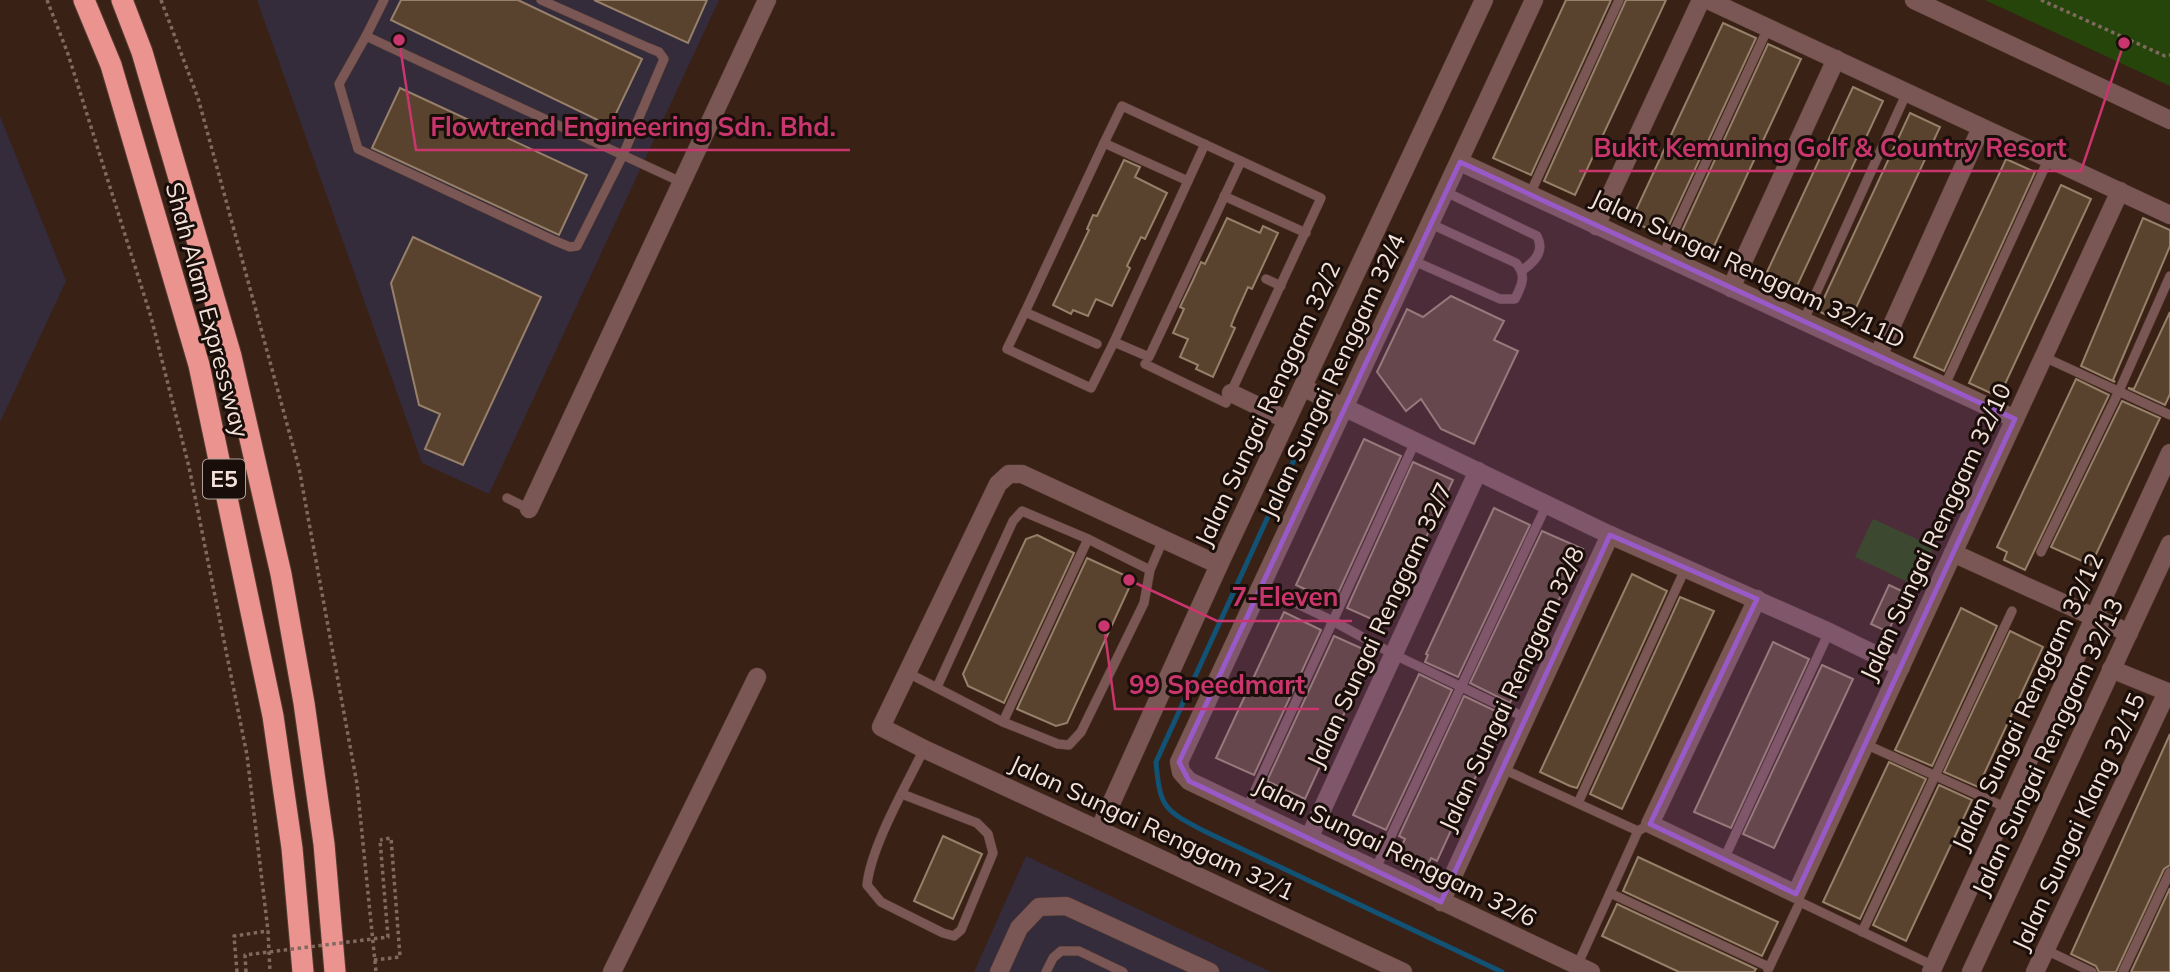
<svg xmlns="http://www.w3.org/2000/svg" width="2170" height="972" font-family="Mulish,sans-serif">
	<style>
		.industrial { fill: #342b3b }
		.green { fill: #25450b }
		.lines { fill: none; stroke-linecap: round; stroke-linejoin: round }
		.stream { stroke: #115275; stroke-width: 5 }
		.building { fill: #59432f; stroke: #97806a; stroke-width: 2 }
		.service-casing { stroke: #543c31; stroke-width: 10 }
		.minor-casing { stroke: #543c31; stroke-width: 19 }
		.tertiary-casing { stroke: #543c31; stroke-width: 19 }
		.motorway-casing { stroke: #543c31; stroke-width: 23 }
		.path { stroke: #806a60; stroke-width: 3.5; stroke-dasharray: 3.5 3.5; stroke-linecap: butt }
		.service { stroke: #7a5654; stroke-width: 9 }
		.minor { stroke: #7a5654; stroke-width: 18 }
		.tertiary { stroke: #7a5654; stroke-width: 18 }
		.motorway { stroke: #eb938f; stroke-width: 21 }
		.path-bridge { stroke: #806a60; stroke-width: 3.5; stroke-dasharray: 3.5 3.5; stroke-linecap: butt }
		.marked { fill: #9959c6; fill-opacity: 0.2; stroke: #9959c6; stroke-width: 5; stroke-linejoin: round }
		.labels { text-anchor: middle; stroke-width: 6; stroke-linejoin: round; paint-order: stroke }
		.shield { fill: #190e09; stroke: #b2a29b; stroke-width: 2 }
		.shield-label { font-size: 23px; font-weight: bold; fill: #f3e1da }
		.street-label { font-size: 24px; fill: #f3e1da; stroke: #190e09 }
		.leader { fill: none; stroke: #c9366e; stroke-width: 2.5 }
		.callout-dot { fill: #c9366e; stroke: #190e09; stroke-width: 2.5 }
		.callout-label { font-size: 26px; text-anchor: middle; font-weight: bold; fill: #c9366e; stroke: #190e09; stroke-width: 6; stroke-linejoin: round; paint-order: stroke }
	</style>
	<rect width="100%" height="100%" fill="#3a2116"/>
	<g class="industrial">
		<polygon points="257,0 719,0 489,494 422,463"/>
		<polygon points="0,116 66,281 0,422"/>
		<polygon points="1026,856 1271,972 974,972"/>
	</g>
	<g class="green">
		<polygon points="1985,0 2170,0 2170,86"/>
		<polygon points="1873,519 1934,547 1916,586 1855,557"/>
	</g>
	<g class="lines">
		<path class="stream" d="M 1313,418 L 1156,762 C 1160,808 1164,810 1204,831 L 1502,972"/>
	</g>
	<g class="building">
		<polygon points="401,0 518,0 642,59 610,126 391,20"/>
		<polygon points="594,0 707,0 688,43"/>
		<polygon points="1566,0 1611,0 1531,175 1493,158"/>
		<polygon points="1626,0 1666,0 1575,195 1544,181"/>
		<polygon points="1723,23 1756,38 1664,236 1631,221"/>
		<polygon points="1768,44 1801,59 1709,257 1677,242"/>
		<polygon points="1853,87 1883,101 1791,299 1761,285"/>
		<polygon points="400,88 587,175 559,235 372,148"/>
		<polygon points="1910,113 1940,127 1848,325 1818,311"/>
		<polygon points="2006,159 2035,172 1944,371 1914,357"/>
		<polygon points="1124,160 1140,167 1135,177 1167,193 1145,239 1141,237 1127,266 1130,268 1112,306 1096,299 1088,316 1073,310 1071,314 1053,305 1089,230 1087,229 1093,215 1097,216"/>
		<polygon points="2061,185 2091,199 1999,397 1969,383"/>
		<polygon points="1227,218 1260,233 1263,226 1278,233 1252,289 1248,287 1235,316 1231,326 1235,328 1213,377 1196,369 1198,365 1180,357 1188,339 1173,333 1184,309 1180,307 1193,280 1201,262 1205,264"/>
		<polygon points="2143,218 2170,230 2170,246 2113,380 2115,382 2081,366"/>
		<polygon points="413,237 541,297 463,465 425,449 440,414 419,405 391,283"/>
		<polygon points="1451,296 1504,321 1494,340 1518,351 1474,444 1441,429 1421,399 1406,411 1377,372 1407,309 1423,317"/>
		<polygon points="2170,312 2170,394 2165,405 2128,388 2134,389"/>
		<polygon points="2076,379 2109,395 2025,570 2004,560 2007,552 1997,547"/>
		<polygon points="2122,401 2160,418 2091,565 2051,547"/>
		<polygon points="1364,439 1401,456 1334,602 1330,601 1296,585"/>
		<polygon points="1413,462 1453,480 1385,625 1347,608"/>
		<polygon points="1494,508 1530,525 1458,677 1425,662 1428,655 1426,654"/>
		<polygon points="1542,531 1583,549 1510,703 1470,683"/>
		<polygon points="1037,535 1074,553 1004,703 968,686 963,674 1026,539"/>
		<polygon points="1087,558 1124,575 1129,588 1067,723 1056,726 1017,709"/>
		<polygon points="1632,574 1667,591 1577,788 1570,786 1540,772"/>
		<polygon points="1889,585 1906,593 1888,632 1871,624"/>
		<polygon points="1680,597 1714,611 1622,809 1590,794"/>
		<polygon points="1961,608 1997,626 1932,766 1895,750"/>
		<polygon points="1284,612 1321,630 1254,775 1216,758"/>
		<polygon points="2010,631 2043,647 1978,787 1944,772"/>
		<polygon points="1334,636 1372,653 1305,799 1267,781"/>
		<polygon points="1773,642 1809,659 1731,828 1694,812"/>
		<polygon points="1822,665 1853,679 1774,848 1743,834"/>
		<polygon points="1419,674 1452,690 1386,830 1353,815"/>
		<polygon points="1464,696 1504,715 1437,861 1431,858 1425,872 1396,858 1405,839 1399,836"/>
		<polygon points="2170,734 2170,865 2164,869 2116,972 2099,972 2096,966 2071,954"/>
		<polygon points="1889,762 1926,779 1860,919 1823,902"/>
		<polygon points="1939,785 1972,800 1906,941 1873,925"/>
		<polygon points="943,836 982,854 953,919 914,901"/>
		<polygon points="1638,857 1778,922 1762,956 1623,891"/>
		<polygon points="2170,888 2170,972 2131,972"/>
		<polygon points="1617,904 1756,969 1754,972 1679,972 1602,936"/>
	</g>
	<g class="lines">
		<g class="service-casing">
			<g id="service">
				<polyline points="541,0 649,48 659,52 664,59 623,155 577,246 570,247 553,240 358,149 339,84 366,36 387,46 681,182"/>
				<polyline points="366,36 384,0"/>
				<polyline points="1205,144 1114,342 1149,357 1241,161"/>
				<path d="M 1446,192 L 1537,236 C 1545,251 1535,261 1523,270"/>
				<polyline points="1530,194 1619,0"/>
				<polyline points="1224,196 1306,233"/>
				<polyline points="1662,257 1768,28"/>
				<path d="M 1414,261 L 1500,299 L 1515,299 C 1522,285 1527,275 1516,263 L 1431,224"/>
				<polyline points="1266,279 1281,286"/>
				<polyline points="1025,312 1104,143"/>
				<polyline points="1803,322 1907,92"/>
				<polyline points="1097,344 1025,312 1007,349 1091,388 1114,342"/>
				<polyline points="2044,357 2170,415"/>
				<polyline points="1145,364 1226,403 1321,198 1122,106 1104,143 1188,181"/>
				<polyline points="1944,387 2049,158"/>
				<polyline points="507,498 529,509"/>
				<polyline points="2041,552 2119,391 2170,276"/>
				<polyline points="1262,587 1333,621 1393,654 1526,718"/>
				<polyline points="908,673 1003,722 1058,744 1069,745 1081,732 1144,603 1150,570 1163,540"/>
				<polyline points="937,687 1013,521 1022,511 1088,539 1150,570"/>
				<polyline points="1003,722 1088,539"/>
				<polyline points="1865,744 2007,808"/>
				<polyline points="1503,769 1638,831"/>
				<path d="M 902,794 L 977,823 L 988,834 L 993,853 L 961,930 L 954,936 L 943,933 L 881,902 L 867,885 C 871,846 906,786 924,749"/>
				<polyline points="1578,803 1686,567"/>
				<polyline points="1247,808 1416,440"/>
				<polyline points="1724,859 1829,632"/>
				<polyline points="1375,870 1547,504"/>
				<polyline points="1610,893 1769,967"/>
				<polyline points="1800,902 1934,966"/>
				<polyline points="1862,932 2012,611"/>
				<polyline points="2046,950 2092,972"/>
				<polyline points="1577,966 1638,831 1650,824"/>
				<polyline points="1768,970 1800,902 1798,898"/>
				<polyline points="1046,972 1053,958 1061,951 1079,951 1123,972"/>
				<polyline points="2123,972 2170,872"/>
			</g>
		</g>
		<g class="minor-casing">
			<g id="minor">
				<polyline points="1534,0 1179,762 1181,772 1189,781 1591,972"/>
				<polyline points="1708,0 2170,215"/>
				<polyline points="1460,162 2015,419"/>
				<polyline points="1596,226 1701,0"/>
				<polyline points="1731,288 1836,59"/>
				<polyline points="1878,356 1981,128"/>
				<polyline points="1304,388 1610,535 1829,632 1901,667"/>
				<polyline points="1231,393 1287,420"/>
				<polyline points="529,509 767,0"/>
				<polyline points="1953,553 2129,633"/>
				<polyline points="1757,599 1650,824 1796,894 2120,191"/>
				<polyline points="2111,669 2170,693"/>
				<polyline points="1099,830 924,749 881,727 998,484 1009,474 1022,474 1219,565"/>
				<polyline points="1309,838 1478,471"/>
				<polyline points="1441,902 1610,535"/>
				<polyline points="612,972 757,677"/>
				<polyline points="999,972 1019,928 1039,907 1066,906 1210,972"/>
				<polyline points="1931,972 2170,453"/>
				<polyline points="1971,972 2170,544"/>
				<polyline points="2035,972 2167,692"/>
			</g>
		</g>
		<g class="tertiary-casing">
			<g id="tertiary">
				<polyline points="1914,0 2170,120"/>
				<polyline points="1403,972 1099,830 1219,565 1484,0"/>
			</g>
		</g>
		<g class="motorway-casing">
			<g id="motorway">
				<polyline points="84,0 111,65 199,365 273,716 292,848 303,972"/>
				<polyline points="122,0 142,52 231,356 281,574 304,703 324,844 335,972"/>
			</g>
		</g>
		<g class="path">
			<polyline points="47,0 68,54 151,317 189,467 247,755 268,931 270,972"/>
			<polyline points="161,0 198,98 299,468 357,784 376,972"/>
			<polyline points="2041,0 2165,56 2170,55"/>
			<polyline points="374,960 400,957 391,838 380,840"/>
			<polyline points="237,972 234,936 268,931"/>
		</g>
		<use href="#service" class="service"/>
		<use href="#minor" class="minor"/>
		<use href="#tertiary" class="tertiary"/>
		<use href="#motorway" class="motorway"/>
		<polyline class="path-bridge" points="246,972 245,955 388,937 380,840"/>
	</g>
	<path class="marked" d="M 1460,162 L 2015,419 L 1796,894 L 1650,824 L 1757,599 L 1610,535 L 1441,902 L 1189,781 L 1179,762 Z"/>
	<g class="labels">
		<rect class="shield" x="203" y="459.5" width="42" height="39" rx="5"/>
		<g class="shield-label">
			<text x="224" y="487">E5</text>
		</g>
		<g class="street-label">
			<text transform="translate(1748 269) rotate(25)" y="8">Jalan Sungai Renggam 32/11D</text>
			<text transform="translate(207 310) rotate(75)" y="8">Shah Alam Expressway</text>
			<text transform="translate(1333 376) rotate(-65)" y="8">Jalan Sungai Renggam 32/4</text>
			<text transform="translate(1268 404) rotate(-65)" y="8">Jalan Sungai Renggam 32/2</text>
			<text transform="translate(1936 532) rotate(-65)" y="8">Jalan Sungai Renggam 32/10</text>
			<text transform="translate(1380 625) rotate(-65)" y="8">Jalan Sungai Renggam 32/7</text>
			<text transform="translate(1512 689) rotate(-65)" y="8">Jalan Sungai Renggam 32/8</text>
			<text transform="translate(2028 702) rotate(-65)" y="8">Jalan Sungai Renggam 32/12</text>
			<text transform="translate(2048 747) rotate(-65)" y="8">Jalan Sungai Renggam 32/13</text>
			<text transform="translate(2079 822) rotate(-65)" y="8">Jalan Sungai Klang 32/15</text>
			<text transform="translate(1152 828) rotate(25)" y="8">Jalan Sungai Renggam 32/1</text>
			<text transform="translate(1395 852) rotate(26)" y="8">Jalan Sungai Renggam 32/6</text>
		</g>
	</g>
	<path class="leader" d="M399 40L416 150H850M2124 43L2081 171H1579M1129 580L1217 621H1352M1104 626L1115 709H1319"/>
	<g class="callout-dot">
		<circle cx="399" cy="40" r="7"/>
		<circle cx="2124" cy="43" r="7"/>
		<circle cx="1129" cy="580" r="7"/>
		<circle cx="1104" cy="626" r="7"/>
	</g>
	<g class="callout-label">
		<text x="633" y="136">Flowtrend Engineering Sdn. Bhd.</text>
		<text x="1830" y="157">Bukit Kemuning Golf &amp; Country Resort</text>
		<text x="1285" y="606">7-Eleven</text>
		<text x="1217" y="694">99 Speedmart</text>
	</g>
</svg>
